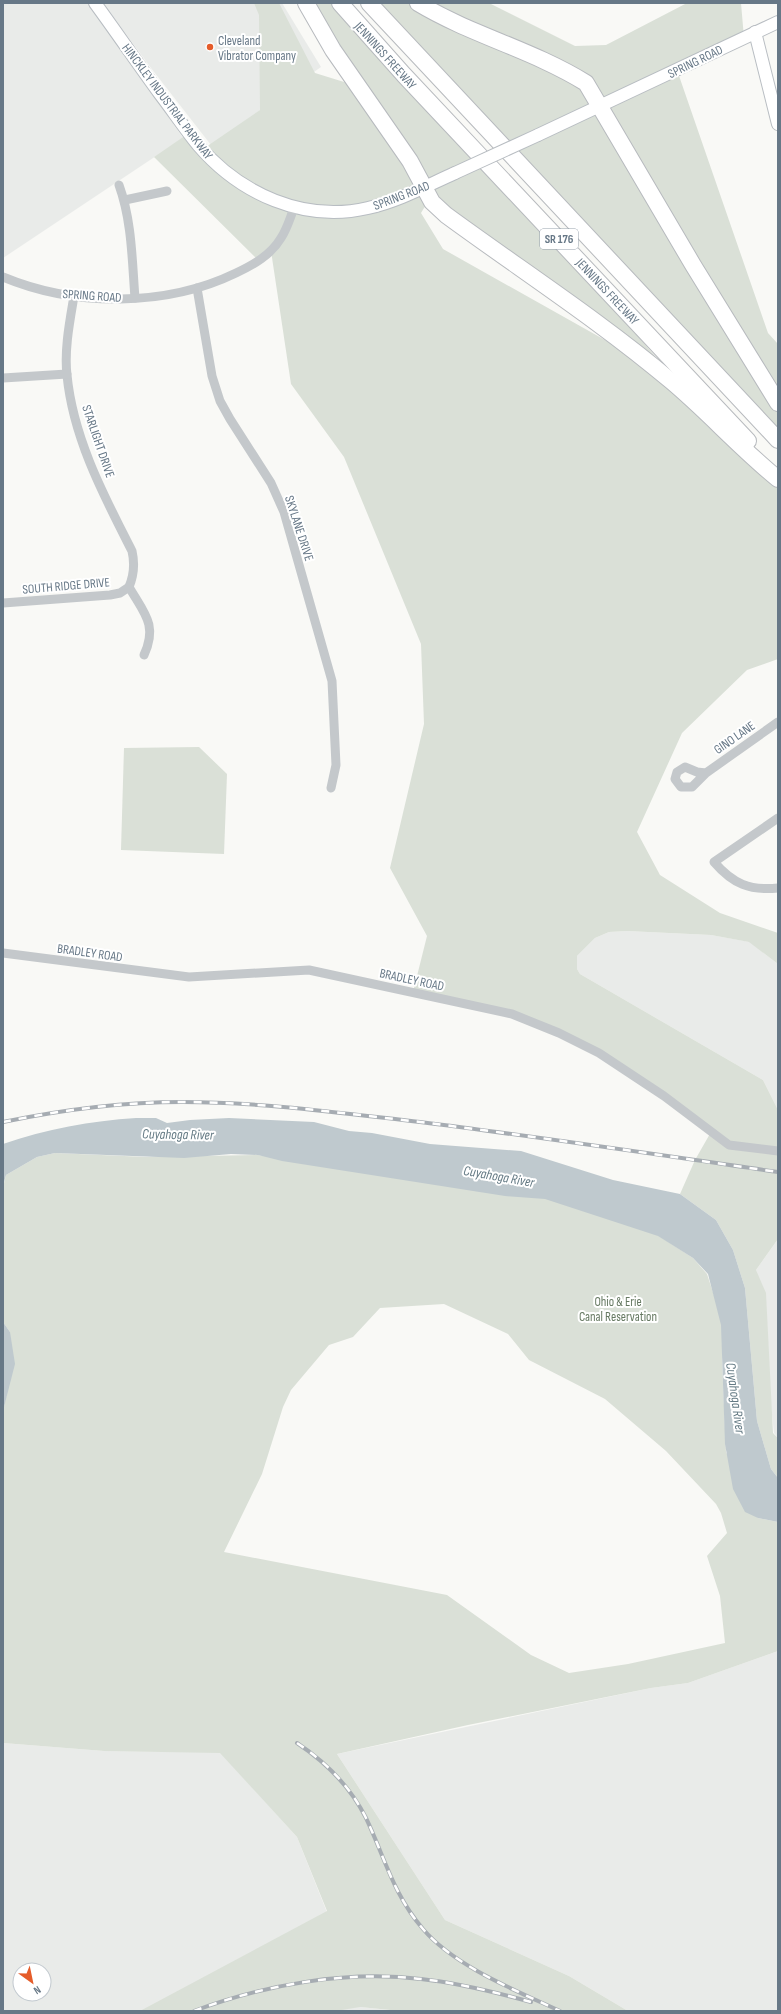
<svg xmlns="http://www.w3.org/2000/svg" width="781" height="2014" font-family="'Sofia Sans Condensed',sans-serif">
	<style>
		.built { fill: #e9ebe9; fill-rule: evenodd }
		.green { fill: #dae0d7; fill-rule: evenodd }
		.water { fill: #bfc9ce }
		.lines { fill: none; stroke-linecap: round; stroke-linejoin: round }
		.secondary-casing { stroke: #b8bdc2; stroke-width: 14 }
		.highway-casing { stroke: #b7babe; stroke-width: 18 }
		.street { stroke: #c4c8cb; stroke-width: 9 }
		.secondary { stroke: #fff; stroke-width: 12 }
		.highway { stroke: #fff; stroke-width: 16 }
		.rail-casing { stroke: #a6acb2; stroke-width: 4 }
		.rail { stroke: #fff; stroke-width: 2.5; stroke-dasharray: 8; stroke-linecap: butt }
		.secondary-bridge-casing { stroke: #b8bdc2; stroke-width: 14; stroke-linecap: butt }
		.secondary-bridge { stroke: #fff; stroke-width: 12 }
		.poi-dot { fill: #e55c2a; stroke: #fff; stroke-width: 1.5 }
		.labels { text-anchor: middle; stroke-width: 4; stroke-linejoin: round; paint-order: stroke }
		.shield { fill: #fff; stroke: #95a0ab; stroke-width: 1 }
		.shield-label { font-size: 12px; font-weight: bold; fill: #677887 }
		.poi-label { font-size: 13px; fill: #677887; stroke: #fff; text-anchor: start }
		.street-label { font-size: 13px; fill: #677887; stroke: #fff }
		.park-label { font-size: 13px; fill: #667962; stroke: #fff }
		.water-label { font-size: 14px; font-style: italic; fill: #637983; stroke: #fff }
	</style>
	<rect width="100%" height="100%" fill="#f9f9f6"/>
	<g class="built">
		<polygon points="3,3 89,3 183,138 3,258"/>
		<polygon points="103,3 282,3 321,67 211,145 151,68"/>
		<polygon points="627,931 711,935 750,942 778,964 778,1110 763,1080 580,974 577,969 577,956 595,938 609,932"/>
		<polygon points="778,1239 778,1438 774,1433 756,1270"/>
		<polygon points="778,1651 778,2011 628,2011 569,1976 445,1920 337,1754 651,1688 688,1683"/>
		<path d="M 3,1743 L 104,1751 L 220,1752 L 297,1837 L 336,1935 L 360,2007 L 400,2011 L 3,2011 ZM 20,1970 L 44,1970 L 44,1994 L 20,1994 Z"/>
	</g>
	<g class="green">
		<polygon points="254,3 279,3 315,73 357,86 311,3 340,3 509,186 660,362 430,198 421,213 443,249 653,367 778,479 778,659 747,670 682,733 637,832 660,875 720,913 778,933 778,964 749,942 711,935 627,931 609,932 595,938 577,956 577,969 580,974 763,1080 778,1110 778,1239 756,1270 766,1293 773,1433 778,1438 778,1478 771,1469 757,1421 745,1288 733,1250 716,1220 680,1194 695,1160 711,1132 599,1053 512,1014 413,992 427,936 390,868 424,724 421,644 344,457 291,384 271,251 259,261 154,157 189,133 203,149 260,110 259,15"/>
		<polygon points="369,3 489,3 575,46 606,45 687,3 741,3 744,38 677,70 768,333 778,344 778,440"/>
		<polygon points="199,747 227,774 224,854 121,850 124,748"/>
		<path d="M 55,1153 L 147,1157 L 258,1155 L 544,1193 L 639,1223 L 693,1258 L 707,1274 L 725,1329 L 722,1360 L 726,1452 L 758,1518 L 778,1522 L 778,1651 L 688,1683 L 651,1688 L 468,1725 L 337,1754 L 445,1920 L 569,1976 L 628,2011 L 400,2011 L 360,2007 L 336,2011 L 140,2011 L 327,1911 L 297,1837 L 220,1753 L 104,1751 L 3,1743 L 3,1411 L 9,1384 L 10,1332 L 3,1322 L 3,1187 L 6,1175 L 37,1157 ZM 444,1304 L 508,1334 L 529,1360 L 605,1399 L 666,1451 L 716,1504 L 721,1513 L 727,1533 L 707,1556 L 720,1596 L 725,1643 L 628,1664 L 569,1673 L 531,1655 L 447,1595 L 224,1552 L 262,1474 L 283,1407 L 291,1390 L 329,1345 L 353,1337 L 380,1308 Z"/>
	</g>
	<g class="water">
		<path d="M 136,1118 L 156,1118 L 167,1123 L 190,1120 L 229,1118 L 314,1122 L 349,1131 L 372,1133 L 430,1144 L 521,1151 L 613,1180 L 680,1194 L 716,1220 L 733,1250 L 745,1288 L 757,1421 L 771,1469 L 778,1478 L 778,1522 L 758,1518 L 745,1512 L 733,1489 L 725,1444 L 721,1325 L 708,1274 L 693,1258 L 658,1236 L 545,1199 L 505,1196 L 282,1161 L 258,1155 L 231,1154 L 184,1158 L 55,1153 L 37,1157 L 6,1175 L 3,1186 L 3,1144 C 46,1129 91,1121 136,1118 Z"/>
		<polygon points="3,1322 10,1332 15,1364 3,1411"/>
	</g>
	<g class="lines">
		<g class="secondary-casing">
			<g id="secondary">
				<path d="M 95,3 C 117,33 138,64 160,94 C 173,111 185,129 198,145 C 240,194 304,223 368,208 C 399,201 426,186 455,173"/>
				<polyline points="755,32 778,124"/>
				<polyline points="538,135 778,22"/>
			</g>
		</g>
		<g class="highway-casing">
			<g id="highway">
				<path d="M 306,3 L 333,50 L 410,161 L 432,202 L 446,215 C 521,270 600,321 671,381 C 708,412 740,448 778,479"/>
				<polyline points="340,3 404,75 748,441"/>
				<polyline points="369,3 778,440"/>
				<path d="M 418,3 C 471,35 533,50 586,83 L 693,265 L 778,403"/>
			</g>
		</g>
		<g class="street">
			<path d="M 119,185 C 132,221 132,260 135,298"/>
			<polyline points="125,200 167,191"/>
			<path d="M 3,277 C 75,307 166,307 236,273 C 253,265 271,255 281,238 C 287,229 290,218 294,208"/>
			<polyline points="197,288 212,376 220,401 230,419 271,483 284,512 332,681 336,765 331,788"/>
			<path d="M 74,296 C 70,320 64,350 67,375 C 73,438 104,496 132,551 C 135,564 134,575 129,587"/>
			<polyline points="3,378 67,374"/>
			<path d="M 129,587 C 144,613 158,625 144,655"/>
			<polyline points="3,603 110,595 120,593 129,587"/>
			<polyline points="706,773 697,772 685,767 677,772 675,779 681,787 692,787 706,773 778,722"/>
			<path d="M 778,818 L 714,862 C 733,884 750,891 778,888"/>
			<polyline points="3,953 189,977 309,970 512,1014 559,1033 599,1053 664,1096 729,1145 778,1151"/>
		</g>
		<use href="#secondary" class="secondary"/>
		<use href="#highway" class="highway"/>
		<g class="rail-casing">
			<g id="rail">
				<path d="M 3,1122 C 61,1110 123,1102 182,1102 C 262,1102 341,1113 420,1122 C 540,1137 659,1155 778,1172"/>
				<path d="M 297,1743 C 327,1763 350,1786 366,1818 C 385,1858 393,1894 423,1929 C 454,1966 517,1991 560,2011"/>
				<path d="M 194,2011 C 263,1985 347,1970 421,1979 C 458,1983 495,1992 531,2002"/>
			</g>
		</g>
		<use href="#rail" class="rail"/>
		<g class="secondary-bridge-casing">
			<polyline id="secondary-bridge" points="455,173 538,135"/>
		</g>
		<use href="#secondary-bridge" class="secondary-bridge"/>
	</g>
	<circle class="poi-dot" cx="210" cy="47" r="4"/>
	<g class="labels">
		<rect class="shield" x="540" y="229" width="38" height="20" rx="3"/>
		<g class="shield-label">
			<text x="559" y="243">SR 176</text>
		</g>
		<g class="poi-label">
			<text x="218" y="45">Cleveland<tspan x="218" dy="15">Vibrator Company</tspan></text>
		</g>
		<g class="street-label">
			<text transform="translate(386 55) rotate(48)" y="5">JENNINGS FREEWAY</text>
			<text transform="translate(695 61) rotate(-26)" y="5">SPRING ROAD</text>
			<text transform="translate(168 101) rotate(53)" y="5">HINCKLEY INDUSTRIAL PARKWAY</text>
			<text transform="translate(401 195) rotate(-21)" y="5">SPRING ROAD</text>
			<text transform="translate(608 291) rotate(47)" y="5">JENNINGS FREEWAY</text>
			<text transform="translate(92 295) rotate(4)" y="5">SPRING ROAD</text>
			<text transform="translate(99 441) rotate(71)" y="5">STARLIGHT DRIVE</text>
			<text transform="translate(300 528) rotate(72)" y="5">SKYLANE DRIVE</text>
			<text transform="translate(66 585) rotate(-5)" y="5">SOUTH RIDGE DRIVE</text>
			<text transform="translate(734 737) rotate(-35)" y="5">GINO LANE</text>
			<text transform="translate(90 952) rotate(8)" y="5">BRADLEY ROAD</text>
			<text transform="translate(412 979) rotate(12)" y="5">BRADLEY ROAD</text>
		</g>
		<g class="park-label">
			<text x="618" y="1306">Ohio &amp; Erie<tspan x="618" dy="15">Canal Reservation</tspan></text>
		</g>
		<g class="water-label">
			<text transform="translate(178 1134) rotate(1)" y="5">Cuyahoga River</text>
			<text transform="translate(499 1176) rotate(10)" y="5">Cuyahoga River</text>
			<text transform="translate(736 1398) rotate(82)" y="5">Cuyahoga River</text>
		</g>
	</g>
	<rect width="781" height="2014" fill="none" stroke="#677887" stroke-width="8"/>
	<g transform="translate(32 1982) rotate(147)"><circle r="19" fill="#ffffff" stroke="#c2c9cf"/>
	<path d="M0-3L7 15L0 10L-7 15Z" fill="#e55c2a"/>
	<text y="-6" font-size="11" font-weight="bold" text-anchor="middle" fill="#677887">N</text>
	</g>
</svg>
